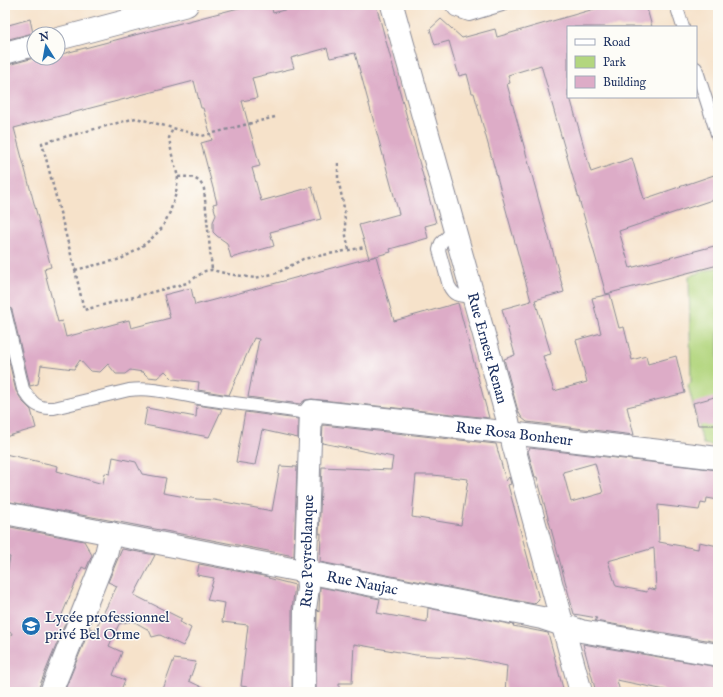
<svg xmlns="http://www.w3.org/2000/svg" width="723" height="697" font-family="'IM FELL English',serif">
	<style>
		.green { fill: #b3d67f; stroke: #67826e }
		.building { fill: #ddacc7; fill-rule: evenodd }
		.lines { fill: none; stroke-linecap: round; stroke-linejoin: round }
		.service-casing { stroke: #888894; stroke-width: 14 }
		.minor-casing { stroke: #888894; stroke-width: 24 }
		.tertiary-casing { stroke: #888894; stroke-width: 24 }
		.path { stroke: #888894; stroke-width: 2.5; stroke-dasharray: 3 3; stroke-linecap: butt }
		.service { stroke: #fff; stroke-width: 12 }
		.minor { stroke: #fff; stroke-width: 22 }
		.tertiary { stroke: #fff; stroke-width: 22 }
		.labels { text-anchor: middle; stroke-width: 3; stroke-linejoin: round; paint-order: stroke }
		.street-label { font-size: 15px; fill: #1b2f5e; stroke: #fdfcf7 }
		.poi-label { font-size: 15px; fill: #1b2f5e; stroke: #fdfcf7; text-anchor: start }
	</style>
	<rect width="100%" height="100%" fill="#fdfcf7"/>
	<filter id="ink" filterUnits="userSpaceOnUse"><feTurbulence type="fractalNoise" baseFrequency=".025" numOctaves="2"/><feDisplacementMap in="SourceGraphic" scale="8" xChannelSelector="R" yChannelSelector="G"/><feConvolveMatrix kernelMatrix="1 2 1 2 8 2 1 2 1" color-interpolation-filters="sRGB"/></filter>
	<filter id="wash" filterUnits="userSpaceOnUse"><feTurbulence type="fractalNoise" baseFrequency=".012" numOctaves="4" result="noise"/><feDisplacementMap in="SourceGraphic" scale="16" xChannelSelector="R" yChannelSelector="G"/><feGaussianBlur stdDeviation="0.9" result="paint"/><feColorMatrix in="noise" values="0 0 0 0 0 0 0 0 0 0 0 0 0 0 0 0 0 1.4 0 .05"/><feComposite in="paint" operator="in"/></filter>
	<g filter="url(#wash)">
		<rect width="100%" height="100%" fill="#f6e2ca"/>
		<polygon class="green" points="718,267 718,436 716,446 703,444 688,385 691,383 689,276"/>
		<g id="blocks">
			<g class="building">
				<polygon points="250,5 271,5 273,13 302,5 376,5 436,223 425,226 428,238 390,249 391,252 369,258 359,225 399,214 355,53 330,58 327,48 291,58 294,68 252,78 257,98 242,101 260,166 252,168 261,201 312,187 321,219 270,232 274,246 231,258 227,243 217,236 213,232 213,222 216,215 213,204 217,203 201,143 212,140 203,108 201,108 194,81 14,128 51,267 44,269 58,322 62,321 66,337 129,320 131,328 170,318 164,295 191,288 195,305 376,256 394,321 458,303 489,418 312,399 305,400 300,404 248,397 259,339 254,338 229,395 198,390 199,382 173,379 165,371 157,378 148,377 143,372 130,370 125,374 116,374 108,364 100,372 90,371 80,360 74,369 41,365 38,384 30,386 12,310 10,307 5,305 5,65 8,65 34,58 39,58 40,60 47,58 58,58 58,55"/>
				<polygon points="608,5 646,5 652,27 568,27 568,97 570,97 591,172 632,158 644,199 714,175 718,186 718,198 619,231 630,268 718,245 718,265 606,294 541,65 508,75 510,83 507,84 564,292 535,300 551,354 543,356 554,391 587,382 576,340 601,333 592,298 610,294 619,328 624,327 632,360 646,356 648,364 676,356 685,393 627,407 634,435 527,422 522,418 518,411 504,359 515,355 502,309 531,301 474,93 472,93 467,74 459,76 449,41 435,45 430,29 441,19 462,38 495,29 497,37"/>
				<polygon points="30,19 33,33 5,40 5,26"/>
				<polygon points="5,345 16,391 23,402 31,410 36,428 5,437"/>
				<polygon points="718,396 718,425 698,425 693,403"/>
				<polygon points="197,405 222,409 209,437 144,425 147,408 196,417"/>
				<polygon points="245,412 298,419 298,438 262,430 255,465 236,462"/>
				<path d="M 323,425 L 496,444 L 506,481 L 509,477 L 511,484 L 508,485 L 539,599 L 534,604 L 320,562 L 321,533 L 319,534 L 322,467 L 391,470 L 393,457 L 322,443 ZM 416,475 L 433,475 L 468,479 L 461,525 L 412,517 Z"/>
				<path d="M 530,448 L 718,470 L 718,500 L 707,498 L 706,504 L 701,503 L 699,510 L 658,505 L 659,542 L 698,549 L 699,542 L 718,546 L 718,642 L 595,621 L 597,618 L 574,614 L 537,477 L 535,477 L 528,451 ZM 595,463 L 603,493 L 571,502 L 563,472 ZM 654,548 L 656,590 L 648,588 L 647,592 L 616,586 L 608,561 Z"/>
				<polygon points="5,454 58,466 57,471 103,484 105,473 110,474 113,457 136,462 142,474 166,478 163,493 197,499 214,500 272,511 280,466 297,467 294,556 114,521 5,501"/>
				<polygon points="5,526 84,541 92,555 86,569 82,567 61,617 67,619 39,687 39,692 5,692 5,650 12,633 5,632 5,583 10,557 5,556"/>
				<polygon points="122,549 155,555 134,595 182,619 180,622 191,628 188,635 188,637 183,646 160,635 152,637 149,630 133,621 119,624 109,646 122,652 113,675 125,680 120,692 64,692 90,628 95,630 117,586 108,582"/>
				<polygon points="199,564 269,577 268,578 295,585 292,609 292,692 257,692 258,689 241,686 248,625 222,622 225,603 207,600 214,578 197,575"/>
				<polygon points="320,587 380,599 377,613 427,622 428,608 514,625 513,626 548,633 564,692 505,692 507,666 467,658 416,655 354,644 352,683 339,683 339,692 316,692 317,610 319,612"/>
				<polygon points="583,644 718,667 718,692 664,692 665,690 617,680 620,692 596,692"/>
				<polygon points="174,659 196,662 189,681 212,692 162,692"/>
			</g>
		</g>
	</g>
	<g filter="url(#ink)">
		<use href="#blocks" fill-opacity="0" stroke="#888894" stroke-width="1"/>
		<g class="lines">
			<g class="service-casing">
				<g id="service">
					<polyline points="451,5 455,10 469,15 502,5"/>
					<polyline points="676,5 683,27"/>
					<polyline points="696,68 718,137"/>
					<path d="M 455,229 L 441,243 L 439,250 L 449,286 C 455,298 461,295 473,297"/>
					<path d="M 5,312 L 23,389 C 32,403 37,409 54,408 L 129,390 C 153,387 175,394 199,398 C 232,403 266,407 300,412 L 311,411"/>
				</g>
			</g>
			<g class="minor-casing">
				<g id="minor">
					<polyline points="58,39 187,5"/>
					<polyline points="5,53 34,45"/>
					<path id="s1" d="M 5,513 L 542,618 L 581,631 L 718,655"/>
					<polyline points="51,692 106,554 111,533"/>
					<path id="s2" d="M 304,692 L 305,609 L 308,588 L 306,558 L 311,411 L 494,431 L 718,458"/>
				</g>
			</g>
			<g class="tertiary-casing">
				<g id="tertiary">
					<path id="s3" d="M 392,5 L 508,421 L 513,444 L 581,692"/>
				</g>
			</g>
			<g class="path">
				<polyline points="275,117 202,136 136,118 42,143 75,270 84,310 187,283 205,271 212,270 228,274 255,278 277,273 303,259 365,247"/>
				<polyline points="338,163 338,178 344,208 346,236 349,250"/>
				<path d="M 178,177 C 190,176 199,177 204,189 L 212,270"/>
				<polyline points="75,270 121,259 137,250 150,240 162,228 170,212 176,193 178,177 172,155 169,138 173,128"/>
			</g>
			<use href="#service" class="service"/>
			<use href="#minor" class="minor"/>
			<use href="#tertiary" class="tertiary"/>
		</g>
	</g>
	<defs>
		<g id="school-disc" transform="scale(1)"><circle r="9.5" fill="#1f6fb2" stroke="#fdfcf7"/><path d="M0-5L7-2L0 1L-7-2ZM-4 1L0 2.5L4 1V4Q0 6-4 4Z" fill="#fff"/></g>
	</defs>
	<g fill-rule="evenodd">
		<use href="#school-disc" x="31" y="626"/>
	</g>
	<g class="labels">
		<g class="street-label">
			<text dy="5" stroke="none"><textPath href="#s3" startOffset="356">Rue Ernest Renan</textPath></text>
			<text dy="5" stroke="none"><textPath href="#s2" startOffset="486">Rue Rosa Bonheur</textPath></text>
			<text dy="5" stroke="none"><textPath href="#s2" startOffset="141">Rue Peyreblanque</textPath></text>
			<text dy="5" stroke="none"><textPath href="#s1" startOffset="364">Rue Naujac</textPath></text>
		</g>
		<g class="poi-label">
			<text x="45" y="622">Lycée professionnel<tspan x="45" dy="17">privé Bel Orme</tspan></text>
		</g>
	</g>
	<rect width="723" height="697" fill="none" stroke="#fdfcf7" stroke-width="20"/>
	<rect x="567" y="26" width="130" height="72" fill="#fdfcf7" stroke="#a3aaba"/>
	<rect x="575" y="39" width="20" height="6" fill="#ffffff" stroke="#a3aaba"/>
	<text x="603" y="46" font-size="12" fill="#1b2f5e">Road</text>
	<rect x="575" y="56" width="20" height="12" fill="#b3d67f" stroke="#a3aaba"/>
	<text x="603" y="66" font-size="12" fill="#1b2f5e">Park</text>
	<rect x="575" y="76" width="20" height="12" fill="#ddacc7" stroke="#a3aaba"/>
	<text x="603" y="86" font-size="12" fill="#1b2f5e">Building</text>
	<g transform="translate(46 46) rotate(349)"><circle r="19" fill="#fdfcf7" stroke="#a3aaba"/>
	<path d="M0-3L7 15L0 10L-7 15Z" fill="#1f6fb2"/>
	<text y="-6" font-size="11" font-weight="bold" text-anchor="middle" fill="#1b2f5e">N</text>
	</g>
</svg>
